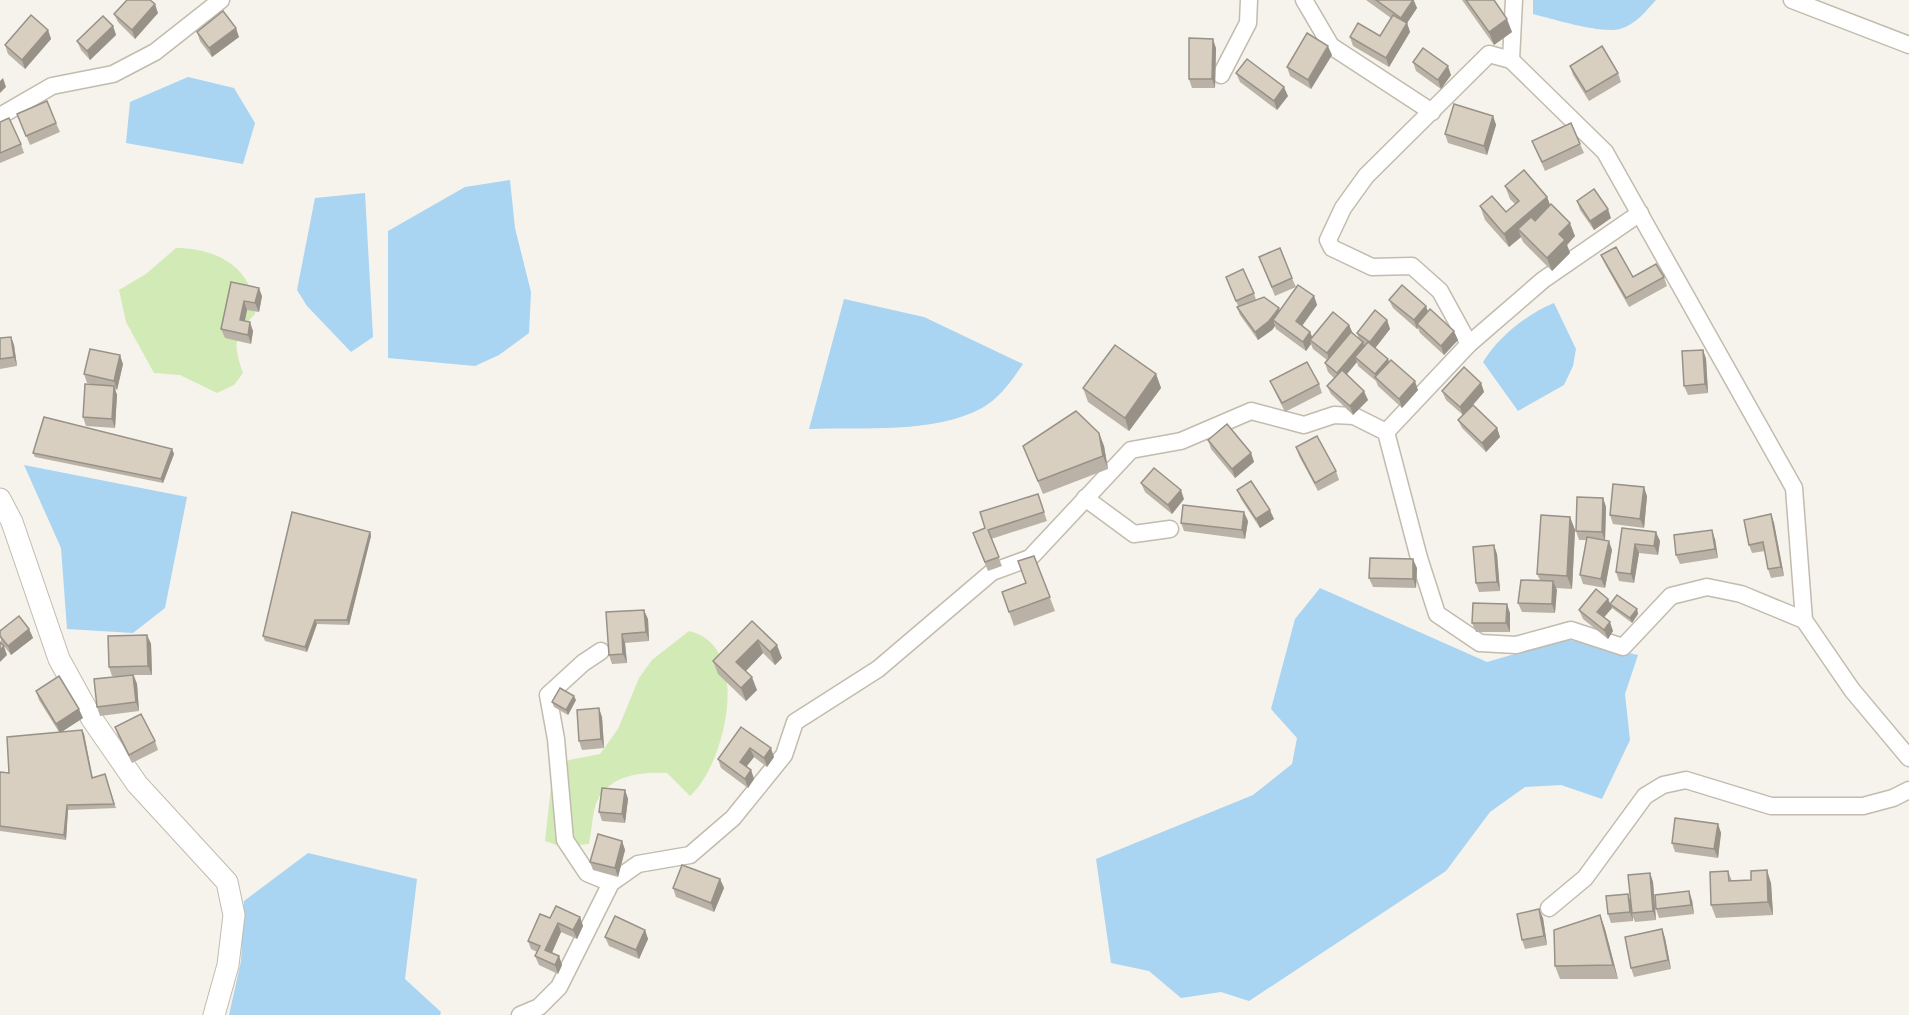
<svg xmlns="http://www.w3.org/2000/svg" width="1909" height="1015" font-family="Overpass,sans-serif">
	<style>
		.green { fill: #d2eab5 }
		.water { fill: #a9d4f2 }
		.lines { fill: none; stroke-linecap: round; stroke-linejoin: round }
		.minor-casing { stroke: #c2bbae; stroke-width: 19 }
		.tertiary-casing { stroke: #c2bbae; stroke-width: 23 }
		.minor { stroke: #fff; stroke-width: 16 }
		.tertiary { stroke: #fff; stroke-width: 21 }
		.wall { fill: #bab2a6 }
		.shaded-wall { fill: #979187 }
		.building { fill: #d8cfc1; stroke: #979187; stroke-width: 1.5 }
	</style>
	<rect width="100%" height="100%" fill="#f6f3ec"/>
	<g class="green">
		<path d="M 176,248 C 217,248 255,268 255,314 C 233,336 233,344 243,373 L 234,385 L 217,393 L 180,375 L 154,373 L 126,322 L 119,290 L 146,274 Z"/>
		<path d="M 689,631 C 753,645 726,764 690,796 L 667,773 C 637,771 601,777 594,811 C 592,822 591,833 589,844 L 562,847 L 545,841 L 552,778 L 569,760 L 600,754 L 618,729 L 639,678 L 652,660 Z"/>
	</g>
	<g class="water">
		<path d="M 1533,0 L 1656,0 C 1646,11 1635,25 1620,29 C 1601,34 1553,19 1533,14 Z"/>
		<polygon points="188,77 234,88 255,123 243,164 126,143 130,102"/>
		<polygon points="510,180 515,228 531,292 529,333 499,355 475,366 388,358 388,231 465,187"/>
		<polygon points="365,193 373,337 351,352 307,306 297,290 315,198"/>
		<path d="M 844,299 L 924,317 L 1023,364 C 1012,380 1000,398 982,408 C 934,434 863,427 809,429 Z"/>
		<path d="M 1554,303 L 1576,349 L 1573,366 L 1564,385 L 1518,411 L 1483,362 C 1498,337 1527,314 1554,303 Z"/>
		<polygon points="24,465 187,497 165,608 133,633 67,629 61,548"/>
		<polygon points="1320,588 1487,662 1566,639 1638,655 1625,694 1630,740 1602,799 1561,785 1525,787 1490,812 1446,871 1249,1001 1221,992 1181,998 1149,971 1111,963 1096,859 1253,795 1292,764 1297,738 1271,709 1295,619"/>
		<polygon points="308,853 417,879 405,979 441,1012 440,1015 229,1015 241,961 244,901"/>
	</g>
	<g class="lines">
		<g class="minor-casing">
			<g id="minor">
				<polyline points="1304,0 1331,46 1432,112"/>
				<polyline points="1792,0 1909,45"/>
				<polyline points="1511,60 1514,0"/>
				<polyline points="1221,75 1248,23 1249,0"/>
				<polyline points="0,116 52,86 113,74 155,52 221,0"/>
				<polyline points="1469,344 1440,291 1412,266 1372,267 1332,248 1328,240 1343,208 1366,176 1489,54 1511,60 1605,152 1794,488 1804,620"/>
				<polyline points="1386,432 1469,344 1543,280 1640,213"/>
				<polyline points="1085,498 1134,534 1170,529"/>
				<polyline points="601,651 583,663 548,695 556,739 565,840 587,873 611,883"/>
				<polyline points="1549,908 1585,878 1645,796 1663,785 1686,780 1771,806 1863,806 1893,798 1909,790"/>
				<polyline points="520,1015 539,1007 559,987 611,883 638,864 690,855 733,818 784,755 795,722 878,669 992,572 1030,558 1131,450 1181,441 1251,411 1304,425 1334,415 1354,416 1386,432 1419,558 1437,614 1480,643 1516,645 1571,630 1623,647 1671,596 1707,587 1741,594 1804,620 1852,690 1909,758"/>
			</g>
		</g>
		<g class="tertiary-casing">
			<polyline id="tertiary" points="0,499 12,522 59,659 92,719 137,784 227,882 234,915 228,965 214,1015"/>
		</g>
		<use href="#minor" class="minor"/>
		<use href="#tertiary" class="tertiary"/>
	</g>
	<g class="wall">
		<polygon points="1366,0 1414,0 1417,8 1407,23 1410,32 1389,67 1353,46 1350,37 1380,36 1391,18"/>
		<polygon points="1462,0 1494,0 1512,32 1494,45"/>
		<polygon points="158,13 135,39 118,22 114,14"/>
		<polygon points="113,26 116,35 90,60 81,50 77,41"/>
		<polygon points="48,30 51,39 25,69 8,54 5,45"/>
		<polygon points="197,32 239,37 212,57 200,41"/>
		<polygon points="1216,48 1215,88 1192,88 1189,79"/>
		<polygon points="1332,55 1311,89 1290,76 1287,67"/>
		<polygon points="1413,62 1451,75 1441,89 1416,71"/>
		<polygon points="1570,66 1618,73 1621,82 1589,101 1573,75"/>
		<polygon points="1236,73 1288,96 1277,110 1240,82"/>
		<polygon points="17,114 56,123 60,132 30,145"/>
		<polygon points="1493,116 1496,125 1487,155 1448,143 1445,134"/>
		<polygon points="0,122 21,144 24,153 0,163"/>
		<polygon points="1532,141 1580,144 1584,153 1545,171"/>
		<polygon points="1505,186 1547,197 1550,205 1575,236 1567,245 1570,253 1552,271 1523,242 1521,237 1509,247 1485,220 1480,206 1506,212 1515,204 1510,199"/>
		<polygon points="1577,201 1611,218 1594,230 1580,210"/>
		<polygon points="1601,255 1633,277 1664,277 1667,286 1629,307 1605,264"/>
		<polygon points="1259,257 1292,278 1296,287 1275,296"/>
		<polygon points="1226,277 1254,293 1256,300 1280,311 1314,296 1317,305 1302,326 1310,332 1312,337 1349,325 1352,332 1359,339 1357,333 1387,320 1390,329 1375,348 1388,359 1389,362 1418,390 1402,408 1378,386 1376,381 1358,366 1357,362 1347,374 1368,400 1353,415 1331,394 1327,386 1334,378 1328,372 1325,363 1327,360 1313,349 1311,344 1306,351 1276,329 1275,326 1272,330 1258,340 1240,315 1237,307 1238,306"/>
		<polygon points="231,282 262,296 259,312 247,310 245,321 253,331 251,344 225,338 221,329"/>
		<polygon points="1389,300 1426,306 1428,312 1458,340 1444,355 1420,333 1418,328 1417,329 1393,308"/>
		<polygon points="11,337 14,345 17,366 0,369 0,338"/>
		<polygon points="1703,350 1706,359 1708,393 1688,395 1684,386"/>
		<polygon points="123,364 117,390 115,389 117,395 115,428 86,426 83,417 95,385 87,383 84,374"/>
		<polygon points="1156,374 1161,388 1129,431 1088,402 1083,388"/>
		<polygon points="1270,381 1319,384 1322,393 1285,412 1274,390"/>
		<polygon points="1481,383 1484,392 1473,405 1497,428 1500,437 1486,452 1462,428 1458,420 1463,415 1446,400 1442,391"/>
		<polygon points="1099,433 1104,446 1108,469 1043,494 1023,446"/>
		<polygon points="1208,440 1251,453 1254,462 1235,478 1211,449"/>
		<polygon points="1296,447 1336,471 1339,480 1318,491 1299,456"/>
		<polygon points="172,449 174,454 163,483 35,457 33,453"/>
		<polygon points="1141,483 1184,499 1172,514 1145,492"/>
		<polygon points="1237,490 1274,519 1260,528 1241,499"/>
		<polygon points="1038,494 1047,521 991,539 1002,566 988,571 976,542 985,528"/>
		<polygon points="1647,496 1644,528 1613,524 1610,515"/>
		<polygon points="1603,498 1606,507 1605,540 1612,550 1605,588 1583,584 1580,575 1587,540 1579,540 1576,531"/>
		<polygon points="1771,514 1774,523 1784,576 1771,578 1768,569 1765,551 1752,553 1749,545"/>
		<polygon points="1570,517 1575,530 1572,589 1556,588 1555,613 1522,612 1518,603 1540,580 1537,574"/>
		<polygon points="1248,521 1245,539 1184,531 1181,523"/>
		<polygon points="1622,528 1660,541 1658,555 1639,553 1634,583 1619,581 1616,572"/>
		<polygon points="370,532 371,536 349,625 317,624 307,652 265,641 263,636"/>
		<polygon points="1715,539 1718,558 1680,564 1676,555"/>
		<polygon points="1497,554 1500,591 1479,592 1476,583"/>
		<polygon points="1034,556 1055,611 1014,626 1002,592 1026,583"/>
		<polygon points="1417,568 1416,588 1373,587 1369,578"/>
		<polygon points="1608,599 1610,604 1637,609 1638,614 1632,623 1612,608 1604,617 1613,631 1608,639 1583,619 1579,610"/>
		<polygon points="606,612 648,619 649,641 625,643 627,663 612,664 609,655"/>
		<polygon points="1510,613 1510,632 1476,632 1472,623"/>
		<polygon points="752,621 782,658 775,665 763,653 746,671 757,690 746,701 718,674 713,661"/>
		<polygon points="29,629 33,638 11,655 1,642 0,631"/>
		<polygon points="147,635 151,644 152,675 134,675 137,684 139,711 100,716 97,707 128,676 112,676 109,667"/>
		<polygon points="36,691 83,718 61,732 84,734 93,778 105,774 116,808 68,810 66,840 0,831 0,772 9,773 59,732 39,700"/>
		<polygon points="576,700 568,715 554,707 552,702"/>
		<polygon points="602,717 604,748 582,750 579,741"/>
		<polygon points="115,727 155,741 158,750 132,763 118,736"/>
		<polygon points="741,727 774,757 767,767 754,757 746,767 751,770 754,779 748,788 721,768 718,759"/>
		<polygon points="625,790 628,799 625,823 602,821 599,812"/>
		<polygon points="1718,824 1721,833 1718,858 1675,852 1672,843"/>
		<polygon points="622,841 625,850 618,877 593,870 590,862"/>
		<polygon points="1728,871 1732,881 1771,883 1773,915 1716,918 1711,905"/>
		<polygon points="1650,873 1653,882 1656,920 1635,922 1633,917 1633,921 1611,923 1608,914 1628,894 1630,901"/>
		<polygon points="720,879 724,888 714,912 676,897 673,888"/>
		<polygon points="1692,900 1694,914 1659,918 1656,909"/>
		<polygon points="1600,915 1605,929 1618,979 1560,979 1555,966"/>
		<polygon points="580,917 583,926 577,939 561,932 552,953 559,956 562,965 558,974 539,965 535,956 537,952 531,949 528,941 550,918"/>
		<polygon points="1543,918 1547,945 1525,949 1522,940"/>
		<polygon points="1662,929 1665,938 1671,969 1634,977 1631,968"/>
		<polygon points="645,930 648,939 639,959 609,946 605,937"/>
	</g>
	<g class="shaded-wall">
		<polygon points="1413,0 1417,8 1407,23 1410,32 1389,67 1386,58 1404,27 1401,18"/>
		<polygon points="155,4 158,13 135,39 132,30"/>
		<polygon points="1507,19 1512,32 1494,45 1489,32"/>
		<polygon points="113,26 116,35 90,60 87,51"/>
		<polygon points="236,28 239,37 212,57 209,48"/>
		<polygon points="48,30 51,39 25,69 22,60"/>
		<polygon points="1213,39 1216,48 1215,88 1212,79"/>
		<polygon points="1328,46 1332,55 1311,89 1308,80"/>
		<polygon points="1448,66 1451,75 1441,89 1438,80"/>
		<polygon points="3,78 6,87 0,93 0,81"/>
		<polygon points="1284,87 1288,96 1277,110 1274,101"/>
		<polygon points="1493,116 1496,125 1487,155 1484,146"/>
		<polygon points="1547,197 1552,210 1524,234 1518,229 1521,237 1509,247 1504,234"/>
		<polygon points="1608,209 1611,218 1594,230 1590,221"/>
		<polygon points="1570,223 1575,236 1567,245 1570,253 1552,271 1547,258 1559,234"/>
		<polygon points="259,288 262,296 259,312 255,303"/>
		<polygon points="1314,296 1317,305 1299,330 1296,321"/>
		<polygon points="244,301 247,310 243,329 240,320"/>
		<polygon points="1426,306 1429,315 1417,324 1418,328 1417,329 1414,320"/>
		<polygon points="1279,308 1282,317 1273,320 1275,326 1272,330 1258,340 1255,332"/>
		<polygon points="1387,320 1390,329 1373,351 1370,342"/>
		<polygon points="250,322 253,331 251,344 248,335"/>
		<polygon points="1349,325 1353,334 1330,362 1327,353"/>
		<polygon points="1454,331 1458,340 1444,355 1441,346"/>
		<polygon points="1310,332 1314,341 1310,340 1311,344 1306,351 1303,342"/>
		<polygon points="11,337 14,345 17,366 14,357"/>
		<polygon points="1363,342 1366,351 1355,357 1357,362 1340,382 1337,373"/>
		<polygon points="1703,350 1706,359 1708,393 1705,384"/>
		<polygon points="120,355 123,364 117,390 114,381"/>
		<polygon points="1388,359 1391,368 1377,379 1375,374"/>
		<polygon points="1156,374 1161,388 1129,431 1125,418"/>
		<polygon points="1415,381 1418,390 1402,408 1399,399"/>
		<polygon points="1481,383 1484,392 1463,416 1460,407"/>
		<polygon points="114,386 117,395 115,428 112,419"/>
		<polygon points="1364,391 1368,400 1353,415 1350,406"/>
		<polygon points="1497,428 1500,437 1486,452 1482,443"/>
		<polygon points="1099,433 1104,446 1108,469 1103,456"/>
		<polygon points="172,449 174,454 163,483 161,479"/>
		<polygon points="1251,453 1254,462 1235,478 1232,469"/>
		<polygon points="1644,487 1647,496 1644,528 1640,519"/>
		<polygon points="1181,490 1184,499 1172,514 1168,505"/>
		<polygon points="1603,498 1606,507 1605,541 1602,532"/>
		<polygon points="1270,510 1274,519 1260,528 1256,519"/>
		<polygon points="1244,512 1248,521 1245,539 1242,530"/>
		<polygon points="1771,514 1774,523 1784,576 1781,567"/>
		<polygon points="1570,517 1575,530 1572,589 1567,576"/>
		<polygon points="1712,530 1715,539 1718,558 1715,549"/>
		<polygon points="370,532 371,536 349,625 347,620"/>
		<polygon points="1656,532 1660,541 1658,555 1654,546"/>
		<polygon points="1609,541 1612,550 1605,588 1601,579"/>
		<polygon points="1635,544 1639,553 1634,583 1631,574"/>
		<polygon points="1494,545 1497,554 1500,591 1497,582"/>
		<polygon points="1413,559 1417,568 1416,588 1413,579"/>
		<polygon points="1553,581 1557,590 1555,613 1552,604"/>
		<polygon points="1608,599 1612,608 1601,621 1597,612"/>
		<polygon points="1507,604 1510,613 1510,632 1506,623"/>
		<polygon points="1637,609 1638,614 1632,623 1630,618"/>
		<polygon points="644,610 648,619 649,641 646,632"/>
		<polygon points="315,620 317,624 307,652 305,647"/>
		<polygon points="1610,622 1613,631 1608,639 1604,630"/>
		<polygon points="29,629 33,638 11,655 8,646"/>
		<polygon points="622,634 625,643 627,663 623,654"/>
		<polygon points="147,635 151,644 152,675 148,666"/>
		<polygon points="758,640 763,653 741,676 736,662"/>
		<polygon points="777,645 782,658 775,665 770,652"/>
		<polygon points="4,646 7,655 0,662 0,650"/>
		<polygon points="133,675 137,684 139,711 136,702"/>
		<polygon points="752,677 757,690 746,701 741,688"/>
		<polygon points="574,696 576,700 568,715 566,710"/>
		<polygon points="599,708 602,717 604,748 601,739"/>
		<polygon points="79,709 83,718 60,733 56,724"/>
		<polygon points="82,730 84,734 93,782 92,778"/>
		<polygon points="750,748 754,757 743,771 740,762"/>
		<polygon points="771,748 774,757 767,767 764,758"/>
		<polygon points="751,770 754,779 748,788 745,779"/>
		<polygon points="625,790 628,799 625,823 622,814"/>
		<polygon points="67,805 68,810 66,840 64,835"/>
		<polygon points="1718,824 1721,833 1718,858 1714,849"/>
		<polygon points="622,841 625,850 618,877 615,868"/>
		<polygon points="1767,870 1771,883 1773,915 1768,902"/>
		<polygon points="1650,873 1653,882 1656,920 1653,911"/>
		<polygon points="720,879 724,888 714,912 711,903"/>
		<polygon points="1689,891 1692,900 1694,914 1691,905"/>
		<polygon points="1628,894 1631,903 1632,913 1633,921 1630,912"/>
		<polygon points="1539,909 1543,918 1547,945 1544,936"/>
		<polygon points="1600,915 1605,929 1618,979 1613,965"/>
		<polygon points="580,917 583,926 577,939 573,930"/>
		<polygon points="558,923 561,932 549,959 545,950"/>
		<polygon points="1662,929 1665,938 1671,969 1668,960"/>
		<polygon points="645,930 648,939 639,959 636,950"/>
		<polygon points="559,956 562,965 558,974 555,965"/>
	</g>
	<g class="building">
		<polygon points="127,0 150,0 155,4 132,30 114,14"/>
		<polygon points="1376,0 1413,0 1401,18"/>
		<polygon points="1466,0 1494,0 1507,19 1489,32"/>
		<polygon points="223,11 236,28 209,48 197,32"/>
		<polygon points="31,15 48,30 22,60 5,45"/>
		<polygon points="1393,15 1407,23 1386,58 1350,37 1358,23 1380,36"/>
		<polygon points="103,16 113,26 87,51 77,41"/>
		<polygon points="1307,33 1328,46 1308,80 1287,67"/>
		<polygon points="1189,38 1213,39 1212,79 1189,79"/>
		<polygon points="1602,46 1618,73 1586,92 1570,66"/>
		<polygon points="1423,48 1448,66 1438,80 1413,62"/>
		<polygon points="1247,59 1284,87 1274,101 1236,73"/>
		<polygon points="47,101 56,123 26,136 17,114"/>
		<polygon points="1454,104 1493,116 1484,146 1445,134"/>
		<polygon points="9,118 21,144 0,153 0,122"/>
		<polygon points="1571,123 1580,144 1542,162 1532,141"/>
		<polygon points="1524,170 1547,197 1504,234 1480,206 1492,196 1506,212 1519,201 1505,186"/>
		<polygon points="1594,189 1608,209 1590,221 1577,201"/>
		<polygon points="1551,204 1570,223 1559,234 1565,240 1547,258 1518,229 1531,217 1535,221"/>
		<polygon points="1616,247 1633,277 1656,264 1664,277 1626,298 1601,255"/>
		<polygon points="1280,248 1292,278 1272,287 1259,257"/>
		<polygon points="1243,269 1254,293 1236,301 1226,277"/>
		<polygon points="231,282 259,288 255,303 244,301 240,320 250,322 248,335 221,329"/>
		<polygon points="1298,285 1314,296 1296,321 1310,332 1303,342 1273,320"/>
		<polygon points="1402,285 1426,306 1414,320 1389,300"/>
		<polygon points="1264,297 1279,308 1269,321 1255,332 1237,307"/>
		<polygon points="1430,309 1454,331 1441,346 1417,324"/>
		<polygon points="1375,310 1387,320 1370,342 1357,333"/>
		<polygon points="1333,312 1349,325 1327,353 1310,340"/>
		<polygon points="1351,332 1363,342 1337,373 1325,363"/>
		<polygon points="11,337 14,357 0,359 0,338"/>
		<polygon points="1368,342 1388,359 1375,374 1355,357"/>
		<polygon points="1115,345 1156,374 1125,418 1083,388"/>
		<polygon points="90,349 120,355 114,381 84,374"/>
		<polygon points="1703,350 1705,384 1684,386 1682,351"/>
		<polygon points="1391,360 1415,381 1399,399 1375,377"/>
		<polygon points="1307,362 1319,384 1282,403 1270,381"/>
		<polygon points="1464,367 1481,383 1460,407 1442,391"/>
		<polygon points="1342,370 1364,391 1350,406 1327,386"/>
		<polygon points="85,384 114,386 112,419 83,417"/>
		<polygon points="1473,405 1497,428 1482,443 1458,420"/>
		<polygon points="1076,411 1099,433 1103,456 1038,481 1023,446"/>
		<polygon points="44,417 172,449 161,479 33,453"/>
		<polygon points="1227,424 1251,453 1232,469 1208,440"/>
		<polygon points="1317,436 1336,471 1315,483 1296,447"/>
		<polygon points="1154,468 1181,490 1168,505 1141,483"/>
		<polygon points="1251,481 1270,510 1256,519 1237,490"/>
		<polygon points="1613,484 1644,487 1640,519 1610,515"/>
		<polygon points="1038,494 1044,512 988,530 999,557 985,562 973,533 985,528 980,512"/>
		<polygon points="1577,497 1603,498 1602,532 1576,531"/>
		<polygon points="1183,505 1244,512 1242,530 1181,523"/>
		<polygon points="292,512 370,532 347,620 315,620 305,647 263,636"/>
		<polygon points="1771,514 1781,567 1768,569 1763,542 1749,545 1744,520"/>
		<polygon points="1541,515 1570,517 1567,576 1537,574"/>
		<polygon points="1622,528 1656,532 1654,546 1635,544 1631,574 1616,572"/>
		<polygon points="1712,530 1715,549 1676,555 1674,535"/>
		<polygon points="1587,537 1609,541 1601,579 1580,575"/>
		<polygon points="1494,545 1497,582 1476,583 1473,547"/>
		<polygon points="1034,556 1050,597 1009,612 1002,592 1026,583 1018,561"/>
		<polygon points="1370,558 1413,559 1413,579 1369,578"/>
		<polygon points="1521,580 1553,581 1552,604 1518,603"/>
		<polygon points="1596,589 1608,599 1597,612 1610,622 1604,630 1579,610"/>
		<polygon points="1617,595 1637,609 1630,618 1610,604"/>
		<polygon points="1473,603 1507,604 1506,623 1472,623"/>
		<polygon points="644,610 646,632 622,634 623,654 609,655 606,612"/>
		<polygon points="19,616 29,629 8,646 0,636 0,631"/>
		<polygon points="752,621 777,645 770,652 758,640 736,662 752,677 741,688 713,661"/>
		<polygon points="147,635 148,666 109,667 108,636"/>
		<polygon points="0,642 4,646 0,650"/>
		<polygon points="133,675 136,702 97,707 94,679"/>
		<polygon points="59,676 79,709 56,724 36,691"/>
		<polygon points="560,688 574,696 566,710 552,702"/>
		<polygon points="599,708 601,739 579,741 577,710"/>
		<polygon points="141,714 155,741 129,755 115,727"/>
		<polygon points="741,727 771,748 764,758 750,748 740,762 751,770 745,779 718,759"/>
		<polygon points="82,730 92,778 105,774 114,804 67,805 64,835 0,826 0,772 9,773 7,737"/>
		<polygon points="602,788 625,790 622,814 599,812"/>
		<polygon points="1675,818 1718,824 1714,849 1672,843"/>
		<polygon points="598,834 622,841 615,868 590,862"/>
		<polygon points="682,865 720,879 711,903 673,888"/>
		<polygon points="1767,870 1768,902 1711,905 1710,872 1728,871 1729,881 1751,880 1751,871"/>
		<polygon points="1650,873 1653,911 1632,913 1628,875"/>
		<polygon points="1689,891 1691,905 1656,909 1655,895"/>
		<polygon points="1628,894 1630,912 1608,914 1606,896"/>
		<polygon points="556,906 580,917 573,930 558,923 545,950 559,956 555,965 535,956 540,946 528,941 540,914 550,918"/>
		<polygon points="1539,909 1544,936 1522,940 1517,914"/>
		<polygon points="1600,915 1613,965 1555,966 1554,930"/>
		<polygon points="615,916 645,930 636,950 605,937"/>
		<polygon points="1662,929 1668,960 1631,968 1625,937"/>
	</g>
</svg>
